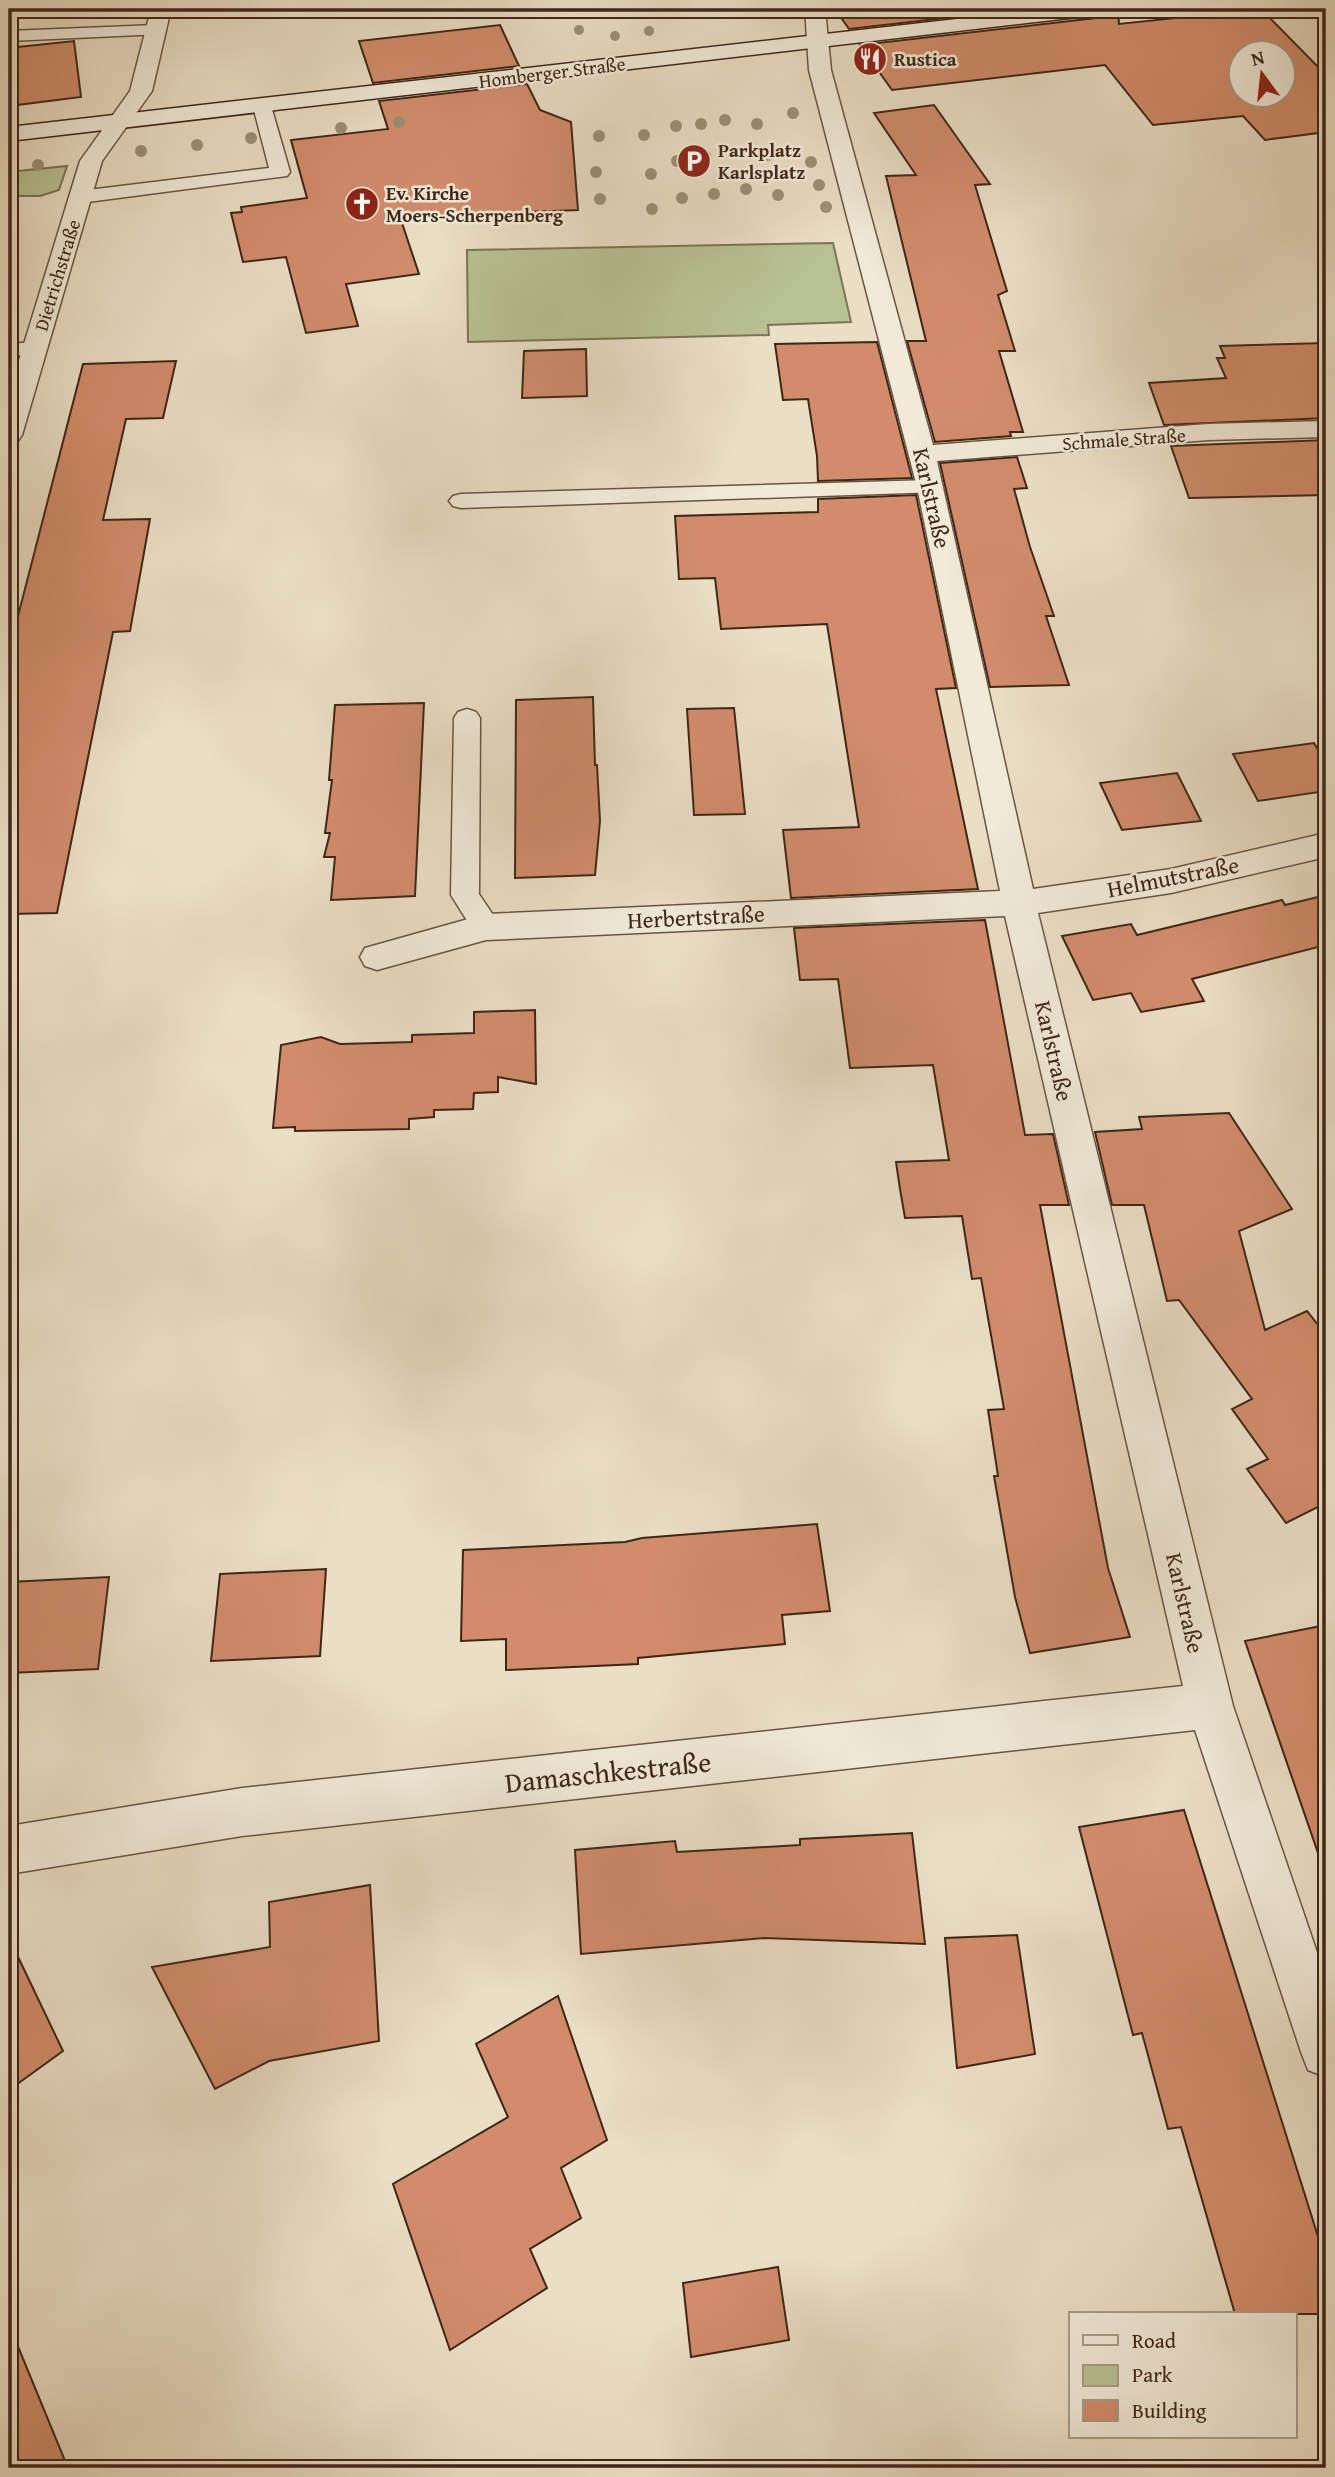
<svg xmlns="http://www.w3.org/2000/svg" width="1335" height="2477" font-family="'Gentium Book Plus',serif">
	<style>
		.green { fill: #b8c194; stroke: #7b7456; stroke-width: 2 }
		.building { fill: #d28c6c; stroke: #3e2717; stroke-width: 2; fill-rule: evenodd }
		.lines { fill: none; stroke-linecap: round; stroke-linejoin: round }
		.service-casing { stroke: #695542; stroke-width: 3 }
		.minor-casing { stroke: #695542; stroke-width: 3 }
		.secondary-casing { stroke: #3e2717; stroke-width: 3 }
		.service { fill: #f1ead9; fill-rule: evenodd }
		.minor { fill: #f1ead9; fill-rule: evenodd }
		.secondary { fill: #f1ead9; fill-rule: evenodd }
		.tree { fill: #9c8f76 }
		.labels { text-anchor: middle; stroke-width: 5; stroke-linejoin: round; paint-order: stroke }
		.far-poi-label { font-size: 19px; font-weight: bold; fill: #3e2717; stroke: #f1ead9; text-anchor: start }
		.far-street-label { font-size: 19px; fill: #3e2717; stroke: #f1ead9 }
		.street-label { font-size: 23px; fill: #3e2717; stroke: #f1ead9 }
		.near-street-label { font-size: 28px; fill: #3e2717; stroke: #f1ead9 }
	</style>
	<rect width="100%" height="100%" fill="#eadec5"/>
	<filter id="stains"><feTurbulence type="fractalNoise" baseFrequency=".00286" numOctaves="4"/><feColorMatrix values="0 0 0 0 .2 0 0 0 0 .09 0 0 0 0 .02 0 0 0 .5 -.17"/></filter>
	<radialGradient id="worn" r=".72"><stop offset=".6" stop-color="#630" stop-opacity="0"/><stop offset="1" stop-color="#630" stop-opacity=".3"/></radialGradient>
	<g class="green">
		<polygon points="67,166 59,190 40,196 10,196 9,201 9,172"/>
		<polygon points="833,243 851,322 768,325 769,335 468,342 467,250"/>
	</g>
	<g class="building">
		<polygon points="835,9 1024,9 849,29"/>
		<path d="M 1109,9 L 1118,9 L 1119,24 L 1261,9 L 1326,75 L 1326,132 L 1265,140 L 1243,116 L 1153,125 L 1105,65 L 892,90 L 860,45 L 1096,18 L 1105,15 ZM 1241,52 L 1283,52 L 1283,94 L 1241,94 Z"/>
		<polygon points="500,25 519,66 373,83 359,41"/>
		<polygon points="74,41 81,97 9,106 9,48"/>
		<polygon points="527,84 540,110 571,122 578,210 400,217 419,274 346,284 358,326 306,333 286,257 243,262 231,213 242,212 241,207 307,198 291,140 388,129 379,101"/>
		<polygon points="934,105 990,184 975,185 1007,291 998,295 1015,351 999,351 1023,432 1010,432 1011,436 935,442 907,341 926,341 886,176 916,175 874,113"/>
		<polygon points="877,342 912,478 818,481 817,456 808,399 783,400 775,344"/>
		<polygon points="1326,343 1326,418 1164,425 1149,383 1226,378 1217,358 1225,358 1220,346"/>
		<polygon points="586,349 587,396 522,398 524,351"/>
		<polygon points="176,361 163,418 126,419 103,520 150,519 130,631 113,632 57,913 9,914 9,651 83,364"/>
		<polygon points="1326,440 1326,495 1189,498 1171,446"/>
		<polygon points="1017,457 1027,488 1014,489 1030,547 1054,616 1046,616 1069,685 990,687 940,463"/>
		<polygon points="916,495 956,688 936,689 978,889 791,898 783,830 859,827 827,624 721,629 715,578 679,579 675,516 818,512 818,499"/>
		<polygon points="593,697 595,765 597,765 600,821 595,875 515,878 516,700"/>
		<polygon points="424,703 415,896 331,900 335,857 324,857 330,833 325,833 332,780 329,780 335,705"/>
		<polygon points="734,708 745,814 694,815 687,709"/>
		<polygon points="1314,743 1326,763 1326,791 1258,801 1233,754"/>
		<polygon points="1177,773 1201,821 1122,830 1100,783"/>
		<polygon points="1326,895 1326,945 1192,979 1204,1001 1141,1012 1131,993 1093,1000 1062,936 1131,924 1137,935 1282,900 1285,905"/>
		<polygon points="985,920 1025,1135 1053,1134 1069,1205 1040,1205 1108,1568 1130,1637 1030,1653 1015,1597 994,1476 998,1476 988,1410 1004,1409 981,1278 972,1279 962,1216 905,1218 900,1189 896,1162 949,1160 933,1065 850,1068 838,979 800,980 794,928"/>
		<polygon points="535,1010 536,1084 498,1077 498,1092 474,1093 473,1109 434,1110 434,1117 409,1119 409,1129 295,1131 295,1127 273,1128 281,1045 321,1037 340,1044 412,1042 412,1035 474,1033 474,1012"/>
		<polygon points="1229,1113 1292,1209 1239,1231 1265,1330 1307,1311 1326,1335 1326,1503 1286,1523 1247,1469 1268,1459 1232,1409 1252,1399 1179,1300 1167,1301 1144,1205 1112,1205 1095,1132 1142,1129 1139,1117"/>
		<polygon points="817,1524 830,1611 782,1615 785,1644 638,1658 638,1664 506,1670 506,1639 461,1641 463,1550 625,1542 642,1538"/>
		<polygon points="326,1569 320,1656 211,1661 220,1574"/>
		<polygon points="109,1577 98,1669 9,1673 9,1582"/>
		<polygon points="1326,1625 1326,1855 1319,1856 1245,1641"/>
		<polygon points="1184,1810 1326,2262 1326,2314 1235,2314 1181,2127 1168,2129 1142,2033 1133,2035 1079,1827"/>
		<polygon points="912,1833 925,1944 764,1938 581,1954 575,1850 675,1841 677,1852 800,1845 800,1839"/>
		<polygon points="370,1885 379,2041 269,2061 215,2089 152,1967 270,1947 269,1902"/>
		<polygon points="1017,1935 1035,2054 957,2068 945,1938"/>
		<polygon points="9,1938 63,2051 9,2090"/>
		<polygon points="558,1996 607,2140 561,2168 581,2218 530,2249 547,2288 450,2350 393,2184 508,2117 476,2044"/>
		<polygon points="778,2267 789,2340 691,2357 683,2283"/>
		<polygon points="9,2327 10,2327 68,2468 9,2468"/>
	</g>
	<g class="lines">
		<g class="service-casing">
			<g id="service">
				<polygon points="156,25 165,30 162,34 9,41 9,31"/>
				<polygon points="262,100 271,106 290,172 287,176 80,203 73,201 70,197 73,193 80,191 269,168 253,106"/>
				<polygon points="34,342 42,344 45,349 42,354 9,356 9,344"/>
				<polygon points="931,480 939,482 943,487 939,492 461,508 453,506 449,501 453,496 461,494"/>
				<polygon points="467,709 476,712 480,718 479,894 501,927 496,935 486,938 476,935 451,895 454,718 458,712"/>
			</g>
		</g>
		<g class="minor-casing">
			<g id="minor">
				<polygon points="151,9 171,9 152,91 102,161 22,435 18,441 9,443 9,393 80,161 130,91"/>
				<polygon points="805,9 825,9 831,70 933,445 1208,424 1326,421 1326,437 1208,440 937,461 1033,889 1171,869 1326,833 1326,857 1171,893 1038,913 1233,1706 1326,1979 1326,2077 1308,2070 1301,2052 1195,1730 242,1836 9,1874 9,1826 242,1788 1183,1686 1005,916 486,940 377,970 365,966 360,957 365,948 486,914 1000,891 917,487 809,70"/>
			</g>
		</g>
		<g class="secondary-casing">
			<polygon id="secondary" points="1045,9 1106,9 1103,13 1096,15 9,141 9,127"/>
		</g>
		<use href="#service" class="service"/>
		<use href="#minor" class="minor"/>
		<use href="#secondary" class="secondary"/>
	</g>
	<g class="tree">
		<circle cx="579" cy="30" r="5"/>
		<circle cx="649" cy="31" r="5"/>
		<circle cx="615" cy="36" r="5"/>
		<circle cx="793" cy="113" r="6"/>
		<circle cx="725" cy="120" r="6"/>
		<circle cx="399" cy="122" r="6"/>
		<circle cx="701" cy="124" r="6"/>
		<circle cx="757" cy="124" r="6"/>
		<circle cx="676" cy="126" r="6"/>
		<circle cx="341" cy="128" r="6"/>
		<circle cx="644" cy="135" r="6"/>
		<circle cx="599" cy="136" r="6"/>
		<circle cx="251" cy="138" r="6"/>
		<circle cx="197" cy="145" r="6"/>
		<circle cx="141" cy="151" r="6"/>
		<circle cx="736" cy="153" r="6"/>
		<circle cx="768" cy="155" r="6"/>
		<circle cx="705" cy="156" r="6"/>
		<circle cx="677" cy="161" r="6"/>
		<circle cx="811" cy="162" r="6"/>
		<circle cx="38" cy="165" r="6"/>
		<circle cx="596" cy="172" r="6"/>
		<circle cx="651" cy="174" r="6"/>
		<circle cx="819" cy="185" r="6"/>
		<circle cx="746" cy="189" r="6"/>
		<circle cx="714" cy="194" r="6"/>
		<circle cx="778" cy="195" r="6"/>
		<circle cx="682" cy="198" r="6"/>
		<circle cx="600" cy="199" r="6"/>
		<circle cx="826" cy="207" r="6"/>
		<circle cx="652" cy="209" r="6"/>
	</g>
	<defs>
		<g id="restaurant-disc" transform="scale(1.75)"><circle r="9.5" fill="#8f2418" stroke="#f1ead9"/><path d="M-5-6h1v4h1v-4h1v4h1v-4h1v5L-1.5 .5V6h-2V.5L-5-1ZM5-6V6H3V1.5H1.5Q1.5-4 5-6Z" fill="#fff"/></g>
		<g id="parking-disc" transform="scale(1.75)"><circle r="9.5" fill="#8f2418" stroke="#f1ead9"/><path d="M-3.5-5.5H1a3.5 3.5 0 0 1 0 7H-1V5.5H-3.5ZM-1-3.4V-.6H.8a1.4 1.4 0 0 0 0-2.8Z" fill="#fff"/></g>
		<g id="church-disc" transform="scale(1.75)"><circle r="9.5" fill="#8f2418" stroke="#f1ead9"/><path d="M-1.2-6h2.4v3.5h3.3v2.4h-3.3V6h-2.4V-.1h-3.3v-2.4h3.3Z" fill="#fff"/></g>
	</defs>
	<g fill-rule="evenodd">
		<use href="#restaurant-disc" x="870" y="59"/>
		<use href="#parking-disc" x="694" y="161"/>
		<use href="#church-disc" x="362" y="204"/>
	</g>
	<g class="labels">
		<g class="far-poi-label">
			<text x="894" y="66">Rustica</text>
			<text x="718" y="157">Parkplatz<tspan x="718" dy="22">Karlsplatz</tspan></text>
			<text x="386" y="200">Ev. Kirche<tspan x="386" dy="22">Moers-Scherpenberg</tspan></text>
		</g>
		<g class="far-street-label">
			<text transform="translate(552 72) rotate(-7)" y="7">Homberger Straße</text>
			<text transform="translate(57 275) rotate(-73)" y="7">Dietrichstraße</text>
			<text transform="translate(1124 439) rotate(-4)" y="7">Schmale Straße</text>
		</g>
		<g class="street-label">
			<text transform="translate(932 498) rotate(77)" y="8">Karlstraße</text>
			<text transform="translate(1173 877) rotate(-11)" y="8">Helmutstraße</text>
			<text transform="translate(696 917) rotate(-3)" y="8">Herbertstraße</text>
			<text transform="translate(1054 1051) rotate(77)" y="8">Karlstraße</text>
			<text transform="translate(1185 1603) rotate(77)" y="8">Karlstraße</text>
		</g>
		<g class="near-street-label">
			<text transform="translate(608 1772) rotate(-6)" y="10">Damaschkestraße</text>
		</g>
	</g>
	<rect width="1335" height="2477" fill="none" stroke="#eadec5" stroke-width="35"/>
	<rect x="10" y="10" width="1314" height="2456" fill="none" stroke="#3e2717" stroke-width="3.5"/>
	<rect x="18" y="18" width="1300" height="2442" fill="none" stroke="#3e2717" stroke-width="2"/>
	<rect x="1069" y="2312" width="228" height="126" fill="#f1ead9" stroke="#a99c8b" stroke-width="2"/>
	<rect x="1083" y="2335" width="35" height="10" fill="#f1ead9" stroke="#a99c8b" stroke-width="2"/>
	<text x="1132" y="2348" font-size="21" fill="#3e2717">Road</text>
	<rect x="1083" y="2365" width="35" height="21" fill="#b8c194" stroke="#a99c8b" stroke-width="2"/>
	<text x="1132" y="2382" font-size="21" fill="#3e2717">Park</text>
	<rect x="1083" y="2400" width="35" height="21" fill="#d28c6c" stroke="#a99c8b" stroke-width="2"/>
	<text x="1132" y="2418" font-size="21" fill="#3e2717">Building</text>
	<g transform="translate(1262 74) rotate(345)"><circle r="33" fill="#f1ead9" stroke="#a99c8b" stroke-width="2"/>
	<path d="M0-5L12 26L0 18L-12 26Z" fill="#8f2418"/>
	<text y="-10" font-size="19" font-weight="bold" text-anchor="middle" fill="#3e2717">N</text>
	</g>
	<rect width="100%" height="100%" filter="url(#stains)"/>
	<rect width="100%" height="100%" fill="url(#worn)"/>
</svg>
